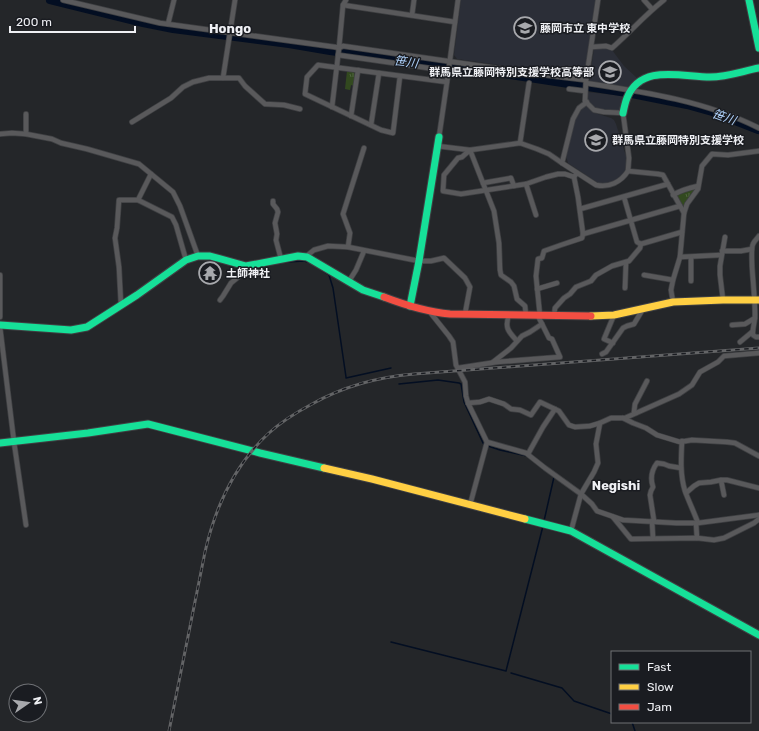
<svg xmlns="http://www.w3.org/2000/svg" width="759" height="731" font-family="Rubik,'Noto Sans JP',sans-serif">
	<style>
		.built { fill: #2b2e37 }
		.grass { fill: url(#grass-tufts) }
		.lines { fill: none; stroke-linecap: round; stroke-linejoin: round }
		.stream { stroke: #030e22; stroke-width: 1.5 }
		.river { stroke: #030e22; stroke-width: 8 }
		.street-casing { stroke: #3f4043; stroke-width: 6 }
		.fast-casing { stroke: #3f4043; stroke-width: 9 }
		.slow-casing { stroke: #3f4043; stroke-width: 9 }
		.jam-casing { stroke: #3f4043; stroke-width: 9 }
		.street { stroke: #59595b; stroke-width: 4.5 }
		.fast { stroke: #16e098; stroke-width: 7 }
		.slow { stroke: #ffcf43; stroke-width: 7 }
		.jam { stroke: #f24e42; stroke-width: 7 }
		.rail-casing { stroke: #636466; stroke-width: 3 }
		.rail { stroke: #1a1c21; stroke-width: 1.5; stroke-dasharray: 4.5; stroke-linecap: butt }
		.labels { text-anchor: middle; stroke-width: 3; stroke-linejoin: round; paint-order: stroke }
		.poi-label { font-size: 11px; font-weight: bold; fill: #eff0f4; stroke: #1a1c21; text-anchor: start }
		.water-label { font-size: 12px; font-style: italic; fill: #aed1fb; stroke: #1a1c21 }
		.quarter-label { font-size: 13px; font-weight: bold; fill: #eff0f4; stroke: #1a1c21 }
	</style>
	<defs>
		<pattern id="grass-tufts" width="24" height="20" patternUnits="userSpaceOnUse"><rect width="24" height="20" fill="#32491f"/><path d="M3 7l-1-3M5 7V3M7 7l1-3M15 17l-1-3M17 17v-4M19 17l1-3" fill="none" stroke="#506440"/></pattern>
	</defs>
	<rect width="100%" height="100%" fill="#242629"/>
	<g class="built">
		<polygon points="461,0 596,0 586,76 583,77 457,59 454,55"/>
		<polygon points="606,48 612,50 624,66 637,78 627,88 589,82 594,49"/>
		<polygon points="587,92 623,96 620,110 618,111 603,111 597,109 591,105 587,99"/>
		<polygon points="584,106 587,106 595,113 611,118 614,120 616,124 626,156 626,173 613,183 605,184 598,183 568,163 566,156 575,120"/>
	</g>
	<g class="grass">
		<polygon points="347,71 354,72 355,75 354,86 351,85 350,90 345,89"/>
		<polygon points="696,188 684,208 676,195 681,192"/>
	</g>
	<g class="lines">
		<g class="stream">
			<polyline points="286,262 304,261 311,263 329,275 333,288 346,377 346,378 391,368"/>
			<polyline points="399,384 438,380 459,383 461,384 464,402 483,443 484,444"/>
			<polyline points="488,446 500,450 527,456"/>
			<polyline points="543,469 554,477 544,521"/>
			<polyline points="391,642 506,671 543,526"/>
			<polyline points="511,673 562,688 574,701 612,714"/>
			<polyline points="632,722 635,731"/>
		</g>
		<polyline class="river" points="50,0 143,23 173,29 289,44 330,51 490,72 627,93 687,105 712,112 758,130"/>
		<g class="street-casing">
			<g id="street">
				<polyline points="63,0 160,23 335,47 339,48 343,46 537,74 586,80"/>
				<polyline points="598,0 586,80 585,101 594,110 604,112 623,113 629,158 628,171 658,174 663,175 684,213"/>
				<polyline points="644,0 652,9"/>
				<polyline points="343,5 455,22"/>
				<polyline points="412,15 414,0"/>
				<polyline points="168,24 174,0"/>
				<path d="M 592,47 L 606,46 L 612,48 C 630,32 645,15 664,0"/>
				<polyline points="338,55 449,71"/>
				<polyline points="400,76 393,133 381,130 305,94 307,77 318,65 447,82"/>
				<polyline points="223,78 235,0"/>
				<path d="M 586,83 C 645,92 706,101 759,128"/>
				<polyline points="569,89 585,91"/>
				<path d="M 587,102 L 579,108 L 573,119 L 562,163 L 596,185 C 609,188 621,182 628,171"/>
				<polyline points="332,107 339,48 343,5 346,0"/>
				<polyline points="26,114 26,134"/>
				<polyline points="351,116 358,70"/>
				<polyline points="132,122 171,98 183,87 193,82 209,78 239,78 245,86 265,104 284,105 300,109"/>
				<polyline points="371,125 379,73"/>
				<polyline points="0,134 12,133 26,134 52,139 61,143 87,149 139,164 173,192 180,206 198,256"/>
				<polyline points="439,137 447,82 458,0"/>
				<polyline points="520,143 529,83"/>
				<polyline points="437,146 470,150 494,211 499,243 500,270 501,275 511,282 514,286 517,299 525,306 526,316"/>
				<polyline points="562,163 549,154 537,149 520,143 470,150 462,157 458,158 444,175 443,191 461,194 526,184 546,177 558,174 565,174 574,177"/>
				<polyline points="483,183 511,178 514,186"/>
				<polyline points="526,184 536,215"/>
				<path d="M 673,195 C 681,190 689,188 698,186"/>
				<polyline points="624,197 637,242 641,244"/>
				<polyline points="138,200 151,174"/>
				<polyline points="273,201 273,204 277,209 278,212 275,223 277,234 276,240 281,259"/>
				<polyline points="580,209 668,184"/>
				<polyline points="583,234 680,206"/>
				<path d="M 759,236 C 757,239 754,241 753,244 C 751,248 752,260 752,266 C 753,282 755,299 755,316 C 755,322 752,329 753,335 L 756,337 L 759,337"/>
				<polyline points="348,247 350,233 343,214 364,148"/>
				<polyline points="722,251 741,251 752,249"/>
				<polyline points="307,257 309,254 314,250 328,246 348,247 419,261 431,261 444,258 465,278 470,287 465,314"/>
				<polyline points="680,257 721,255"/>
				<polyline points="0,275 0,317"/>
				<polyline points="644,275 673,280"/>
				<polyline points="349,281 356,270 364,251"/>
				<polyline points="691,281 691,257"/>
				<polyline points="625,288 626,262"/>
				<polyline points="537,289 557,283"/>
				<polyline points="220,300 223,296 231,283 242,274 246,266"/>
				<polyline points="723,300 720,275 720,266 725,237"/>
				<polyline points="673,302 671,290 673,280 680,257 684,213 687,204 698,189 702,166 712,154 728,155 759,151"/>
				<polyline points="121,305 119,267 115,238 117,228 119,200 138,200 172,217 176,225 186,260"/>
				<polyline points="429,311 449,336 453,342 456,365 465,382 466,396 468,403 487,442 470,505"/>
				<path d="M 509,315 C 504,328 509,332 517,341"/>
				<polyline points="540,316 536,276 538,259 542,258 544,251 561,245 582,238 583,234 578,197 574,177 577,173"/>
				<polyline points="554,316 555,308 564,298 570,294 576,287 591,281 596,275 612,266 629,261 640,248 641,244 682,232"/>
				<polyline points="732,325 745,324 755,318"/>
				<polyline points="0,327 14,442 26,525"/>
				<polyline points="740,342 752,332"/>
				<polyline points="613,343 604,339 614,315"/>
				<polyline points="602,354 606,352 623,328 627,326 634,324 643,309"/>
				<polyline points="493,362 511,348 522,336 530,332 542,324"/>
				<polyline points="458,368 497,362 560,357 552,339 549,338 538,316"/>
				<polyline points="468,403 480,402 489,399 504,404 511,409 520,410 531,415 540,402 559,411 569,425 575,427 590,426 600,423 611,418 625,418 679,394 692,385 700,372 718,362 724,356 759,353"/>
				<polyline points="636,413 634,412 635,404 647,381"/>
				<polyline points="623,418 633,423 646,428 657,435 680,442 692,440 727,442 735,443 759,456"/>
				<path d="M 682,441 C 681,458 680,475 685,491 C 689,502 694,512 698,523"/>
				<polyline points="487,442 526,453 545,468 581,494 592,504 597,511 623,520 676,523 698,523 759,515"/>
				<polyline points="528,454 543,427 555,409"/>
				<polyline points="721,480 724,495"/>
				<polyline points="686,493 694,486 699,483 711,482 721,480 727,480 759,488"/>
				<polyline points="613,517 631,539 697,538 714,540 724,538 754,523 759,519"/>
				<polyline points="652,521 653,538"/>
				<path d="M 654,521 L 650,495 L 651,491 L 653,487 C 650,478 651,471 657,463 L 664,464 L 669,466 L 681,468"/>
				<polyline points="696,523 697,538"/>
				<polyline points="571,531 581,494 594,472 598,463 596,444 600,423"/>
			</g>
		</g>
		<g class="fast-casing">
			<g id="fast">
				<polyline points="749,0 759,48"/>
				<path d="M 623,113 C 624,108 625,103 627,98 C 641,63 682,77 710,77 C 727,77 743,71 759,68"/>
				<polyline points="410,306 419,261 439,137"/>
				<polyline points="0,325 71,330 87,327 137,295 186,260 198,256 210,256 246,266 298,256 307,257 363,290 384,297"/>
				<polyline points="0,443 88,433 148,424 260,453 324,468"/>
				<polyline points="525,519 571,531 759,635"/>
			</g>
		</g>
		<g class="slow-casing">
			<g id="slow">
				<polyline points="591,316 614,315 673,302 723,300 759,300"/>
				<polyline points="324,468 372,479 525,519"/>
			</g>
		</g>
		<g class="jam-casing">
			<path id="jam" d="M 384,297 C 405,305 428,312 450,314 L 591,316"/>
		</g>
		<use href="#street" class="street"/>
		<use href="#fast" class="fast"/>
		<use href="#slow" class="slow"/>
		<use href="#jam" class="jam"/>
		<g class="rail-casing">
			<path id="rail" d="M 169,731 L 205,552 C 215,508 235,464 269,433 C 282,421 297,412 312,404 C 344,386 378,377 414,374 L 759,348"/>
		</g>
		<use href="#rail" class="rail"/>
	</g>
	<defs>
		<g id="school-ring" transform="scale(1.15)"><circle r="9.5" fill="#1a1c21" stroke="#a8a9ad" stroke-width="1.5"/><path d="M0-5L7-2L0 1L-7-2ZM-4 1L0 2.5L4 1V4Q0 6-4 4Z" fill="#a8a9ad"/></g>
		<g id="temple-ring" transform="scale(1.15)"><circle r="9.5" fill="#1a1c21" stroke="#a8a9ad" stroke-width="1.5"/><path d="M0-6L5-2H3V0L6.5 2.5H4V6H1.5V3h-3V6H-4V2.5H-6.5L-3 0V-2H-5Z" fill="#a8a9ad"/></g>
	</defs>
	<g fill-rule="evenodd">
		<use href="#school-ring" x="525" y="28"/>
		<use href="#school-ring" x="610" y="72"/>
		<use href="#school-ring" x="596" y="140"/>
		<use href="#temple-ring" x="210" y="273"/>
	</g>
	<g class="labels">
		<g class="poi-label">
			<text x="540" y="32">藤岡市立 東中学校</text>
			<text x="594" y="76" text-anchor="end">群馬県立藤岡特別支援学校高等部</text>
			<text x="612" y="144">群馬県立藤岡特別支援学校</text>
			<text x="226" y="277">土師神社</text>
		</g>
		<g class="water-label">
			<text transform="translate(406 62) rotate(8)" y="4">笹川</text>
			<text transform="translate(724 117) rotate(20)" y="4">笹川</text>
		</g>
		<g class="quarter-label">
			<text x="230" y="33">Hongo</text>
			<text x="616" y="490">Negishi</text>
		</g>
	</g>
	<rect x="611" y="651" width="140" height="72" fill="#1a1c21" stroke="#6f7175"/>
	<rect x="619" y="664" width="20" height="6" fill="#16e098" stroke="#6f7175"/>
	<text x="647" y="671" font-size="12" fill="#eff0f4">Fast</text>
	<rect x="619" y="684" width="20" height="6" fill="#ffcf43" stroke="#6f7175"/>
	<text x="647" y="691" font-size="12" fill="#eff0f4">Slow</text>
	<rect x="619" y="704" width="20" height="6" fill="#f24e42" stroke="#6f7175"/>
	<text x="647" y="711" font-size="12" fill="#eff0f4">Jam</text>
	<g transform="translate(28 703) rotate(77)"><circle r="19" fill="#1a1c21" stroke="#6f7175"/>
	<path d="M0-3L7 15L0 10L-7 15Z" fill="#a8a9ad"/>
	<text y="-6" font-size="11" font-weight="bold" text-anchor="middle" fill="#eff0f4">N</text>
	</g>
	<path d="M10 26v6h125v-6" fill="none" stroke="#eff0f4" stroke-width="2"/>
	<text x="16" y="26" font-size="12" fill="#eff0f4" stroke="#1a1c21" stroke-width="3" paint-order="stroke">200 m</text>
</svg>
